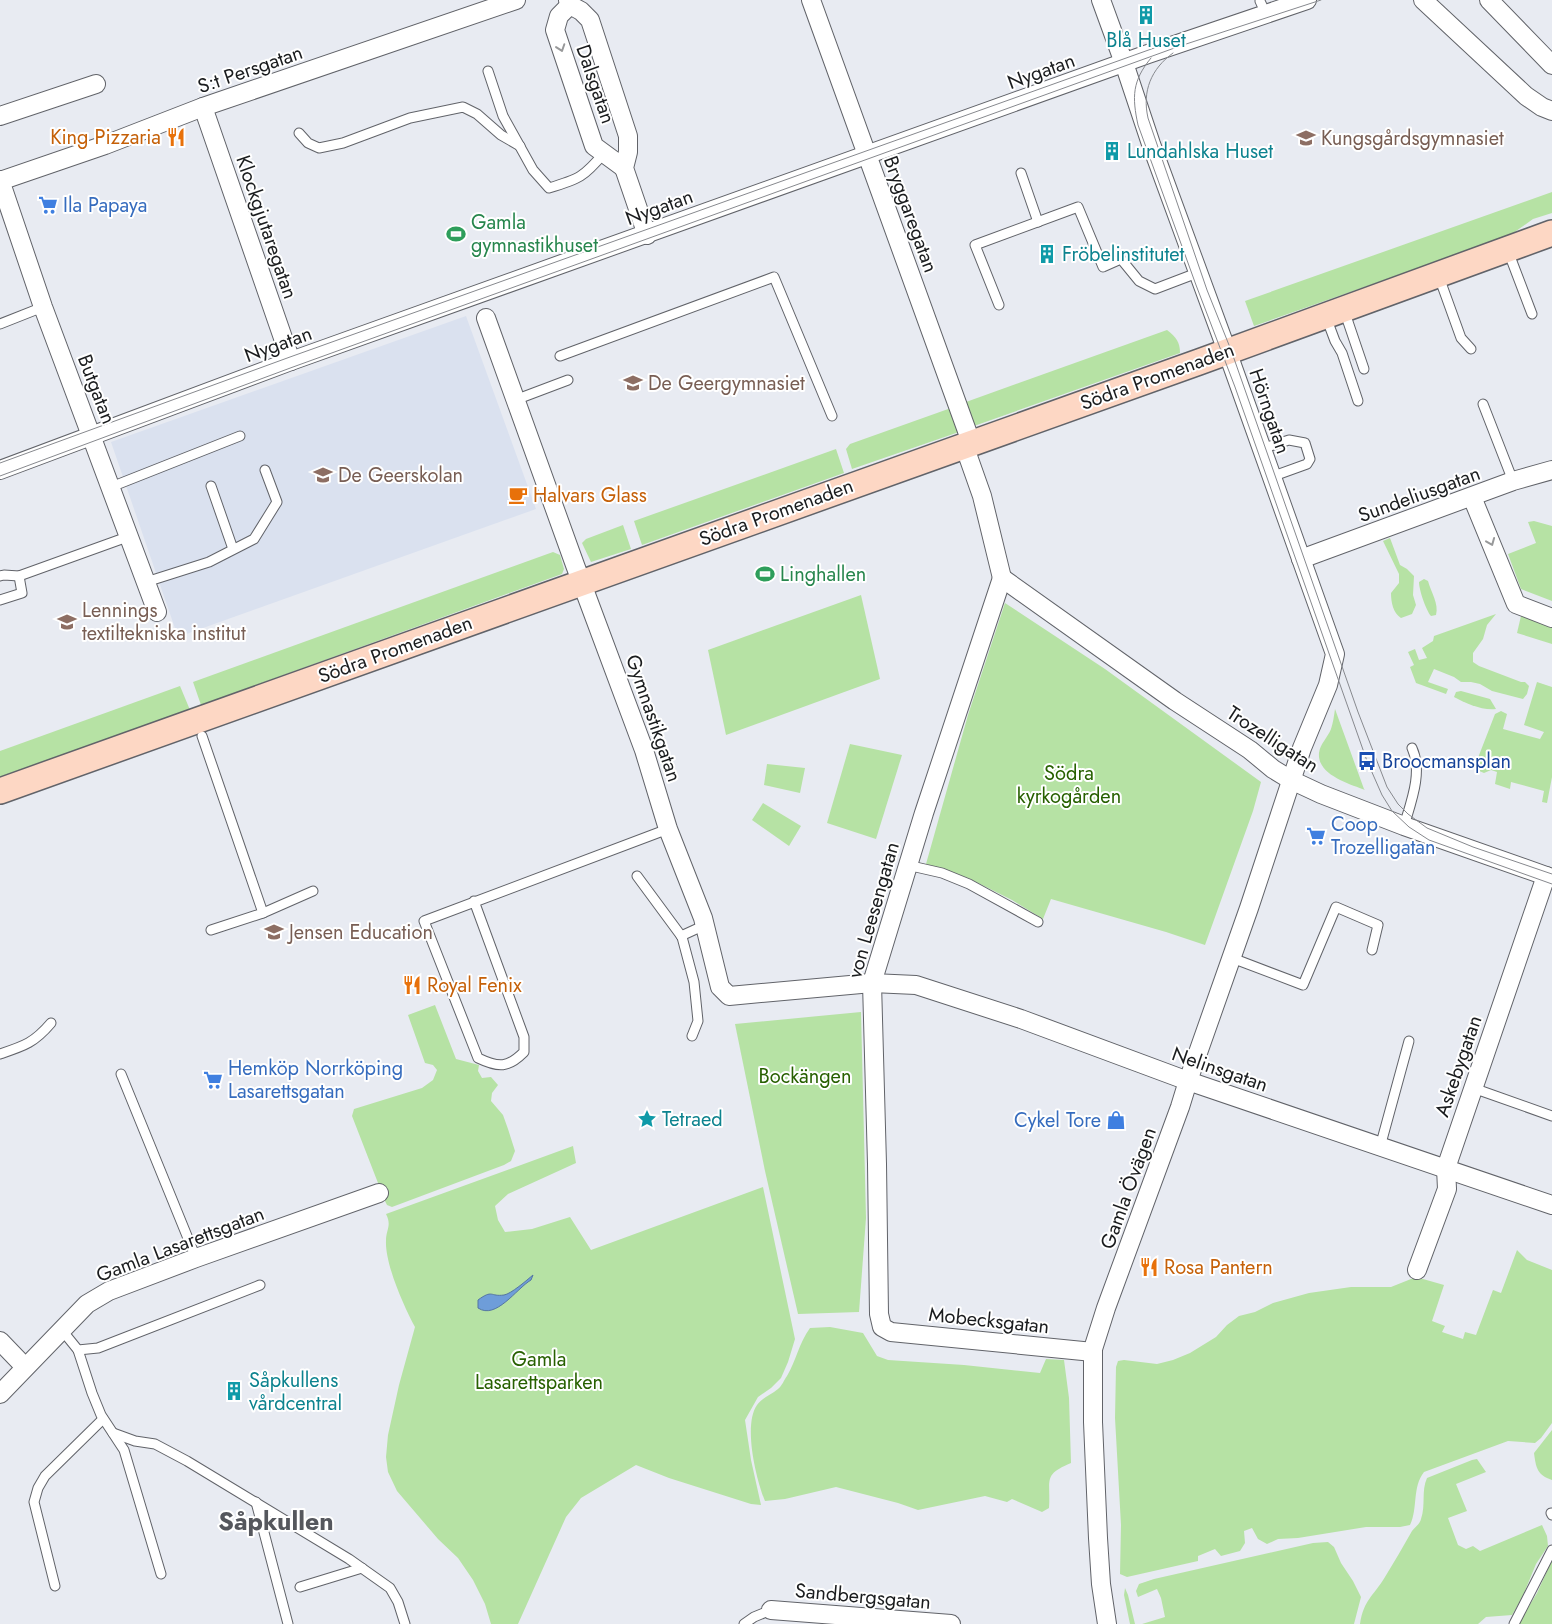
<svg xmlns="http://www.w3.org/2000/svg" width="1552" height="1624" font-family="Jost,sans-serif">
	<style>
		.built { fill: #dae1ef }
		.green { fill: #b6e2a4 }
		.water { fill: #6e9dd9; stroke: #5576a1 }
		.lines { fill: none; stroke-linecap: round; stroke-linejoin: round }
		.service-casing { stroke: #616369; stroke-width: 11 }
		.minor-casing { stroke: #616369; stroke-width: 20 }
		.secondary-casing { stroke: #616369; stroke-width: 28 }
		.service { stroke: #fff; stroke-width: 9 }
		.minor { stroke: #fff; stroke-width: 18 }
		.secondary { stroke: #fdd7c4; stroke-width: 25 }
		.tram { stroke: #87898e; stroke-width: 1 }
		.oneway { stroke: #98999a }
		.labels { text-anchor: middle; stroke-width: 4; stroke-linejoin: round; paint-order: stroke }
		.culture-label { font-size: 20px; fill: #0d838f; stroke: #fff; text-anchor: start }
		.street-label { font-size: 20px; fill: #1a1c1e; stroke: #fff }
		.food-label { font-size: 20px; fill: #c56008; stroke: #fff; text-anchor: start }
		.education-label { font-size: 20px; fill: #785e54; stroke: #fff; text-anchor: start }
		.shop-label { font-size: 20px; fill: #366cbe; stroke: #fff; text-anchor: start }
		.leisure-label { font-size: 20px; fill: #27864d; stroke: #fff; text-anchor: start }
		.transit-label { font-size: 20px; fill: #164399; stroke: #fff; text-anchor: start }
		.park-label { font-size: 20px; fill: #276000; stroke: #fff }
		.district-label { font-size: 25px; font-weight: bold; fill: #55575d; stroke: #fff }
	</style>
	<rect width="100%" height="100%" fill="#e8ebf2"/>
	<polygon class="built" points="466,316 536,509 178,637 111,442"/>
	<g class="green">
		<polygon points="1552,192 1552,213 1533,219 1509,236 1254,326 1245,301"/>
		<path d="M 1167,330 C 1176,337 1180,342 1180,353 L 974,426 L 966,402 Z"/>
		<polygon points="951,408 959,432 852,469 846,449 850,444"/>
		<polygon points="836,449 844,473 642,545 634,521"/>
		<polygon points="1534,521 1552,526 1552,601 1521,589 1508,554 1536,543 1528,522"/>
		<polygon points="623,525 631,549 591,562 582,543 586,539"/>
		<path d="M 1390,538 L 1400,565 L 1407,569 L 1414,576 L 1413,595 L 1416,605 L 1412,614 L 1401,618 C 1393,613 1391,602 1391,593 L 1399,583 L 1399,574 L 1383,541 Z"/>
		<polygon points="553,552 560,555 564,569 562,574 201,705 193,682"/>
		<path d="M 1424,579 L 1428,581 C 1431,592 1439,604 1436,615 L 1431,616 C 1426,610 1419,590 1419,582 Z"/>
		<polygon points="861,595 880,679 726,735 708,650"/>
		<polygon points="1005,603 1105,669 1261,782 1253,811 1205,945 1166,932 1051,899 1043,919 1012,900 968,878 926,864 968,715"/>
		<polygon points="1496,614 1487,625 1483,639 1473,653 1473,662 1479,666 1521,682 1525,682 1529,686 1527,694 1523,699 1492,691 1480,684 1471,682 1461,682 1454,677 1434,669 1428,682 1448,689 1446,694 1416,683 1410,667 1414,665 1408,652 1415,649 1419,660 1427,658 1422,648 1433,641 1434,636"/>
		<polygon points="1521,616 1552,627 1552,644 1517,633"/>
		<polygon points="1537,682 1552,687 1552,777 1547,803 1542,802 1544,791 1511,782 1510,789 1495,784 1497,772 1491,770 1484,773 1477,770 1476,763 1495,714 1501,711 1507,714 1503,729 1540,739 1544,732 1524,725"/>
		<polygon points="180,686 190,710 0,777 0,751"/>
		<path d="M 1461,691 L 1490,699 L 1496,709 C 1483,711 1465,703 1454,697 L 1456,692 Z"/>
		<path d="M 1335,709 L 1364,789 L 1365,790 C 1350,784 1317,775 1319,753 C 1320,744 1328,737 1331,729 C 1333,723 1334,716 1335,709 Z"/>
		<polygon points="850,744 902,755 876,839 827,823"/>
		<polygon points="767,764 805,768 800,793 764,785"/>
		<polygon points="763,803 801,826 789,846 752,820"/>
		<polygon points="435,1005 456,1059 479,1065 478,1071 482,1078 491,1077 498,1085 492,1093 491,1101 503,1115 508,1129 515,1151 511,1161 504,1165 392,1207 387,1205 385,1201 352,1116 354,1109 422,1088 433,1080 437,1070 433,1065 425,1063 408,1015"/>
		<polygon points="861,1012 866,1218 859,1312 798,1314 765,1171 735,1024"/>
		<path d="M 573,1146 L 576,1163 L 508,1194 L 495,1206 L 498,1220 L 505,1232 L 532,1229 L 570,1217 L 591,1250 L 763,1187 L 795,1339 L 788,1362 L 781,1378 L 771,1388 L 758,1397 L 745,1420 L 751,1460 L 761,1505 L 751,1504 L 669,1478 L 636,1465 L 581,1498 L 566,1517 L 518,1624 L 491,1624 L 485,1604 L 473,1580 L 458,1558 L 438,1539 L 397,1491 L 388,1472 L 386,1457 L 388,1435 L 399,1385 L 415,1327 C 404,1307 385,1264 386,1241 C 386,1229 392,1226 386,1214 Z"/>
		<path d="M 1517,1250 L 1527,1260 L 1552,1270 L 1552,1423 L 1541,1438 L 1535,1443 L 1508,1441 L 1424,1472 C 1412,1487 1418,1508 1410,1525 L 1400,1527 L 1366,1527 L 1298,1538 L 1278,1539 L 1267,1544 L 1258,1539 L 1252,1528 L 1244,1531 L 1245,1543 L 1240,1551 L 1221,1556 L 1215,1549 L 1198,1556 L 1198,1561 L 1127,1577 L 1120,1574 L 1121,1525 L 1115,1418 L 1116,1367 L 1118,1361 L 1124,1360 L 1157,1364 L 1173,1360 L 1190,1353 L 1216,1337 L 1227,1325 L 1239,1316 L 1255,1312 L 1273,1303 L 1309,1293 L 1351,1287 L 1391,1287 L 1416,1277 L 1444,1285 L 1432,1321 L 1445,1326 L 1442,1332 L 1463,1339 L 1465,1332 L 1476,1335 L 1493,1290 L 1501,1293 Z"/>
		<path d="M 830,1327 L 863,1333 L 877,1356 L 888,1360 L 964,1365 L 1040,1373 L 1046,1359 L 1064,1360 L 1069,1398 L 1071,1463 C 1042,1475 1051,1480 1049,1508 L 1042,1512 L 1012,1499 L 1007,1502 L 985,1496 L 918,1510 L 898,1503 L 836,1487 L 785,1499 L 765,1501 C 756,1479 743,1425 757,1405 C 763,1397 771,1395 778,1389 C 782,1386 784,1380 787,1376 C 796,1361 799,1343 810,1328 Z"/>
		<path d="M 1552,1430 L 1552,1480 C 1537,1475 1536,1468 1534,1453 Z"/>
		<path d="M 1477,1459 L 1486,1472 L 1456,1484 L 1467,1511 L 1448,1518 L 1458,1545 L 1466,1549 L 1473,1546 L 1480,1551 L 1542,1525 L 1547,1536 L 1548,1546 L 1536,1564 L 1522,1598 L 1512,1615 L 1486,1617 L 1478,1624 L 1360,1624 C 1364,1599 1373,1597 1385,1577 C 1394,1562 1403,1547 1412,1531 C 1415,1527 1420,1524 1421,1519 C 1426,1505 1421,1491 1427,1478 L 1472,1460 Z"/>
		<polygon points="1328,1542 1334,1547 1341,1563 1353,1581 1361,1597 1354,1624 1130,1624 1124,1595 1125,1588 1128,1595 1135,1624 1142,1624 1165,1617 1161,1598 1157,1589 1138,1597 1136,1591 1139,1584 1154,1579 1313,1543"/>
		<polygon points="1552,1560 1552,1624 1518,1624 1537,1593"/>
	</g>
	<path class="water" d="M 533,1275 L 531,1280 C 516,1289 496,1320 478,1308 L 478,1300 C 493,1289 490,1297 504,1295 C 511,1294 527,1280 533,1275 Z"/>
	<g class="lines">
		<g class="service-casing">
			<g id="service">
				<polyline points="1260,1 1266,14"/>
				<path d="M 488,71 L 503,116 L 533,170 L 549,188 C 579,179 584,177 604,153"/>
				<polyline points="299,133 308,143 319,148 343,143 410,118 463,107 477,114 501,135 520,146"/>
				<polyline points="1021,173 1038,222"/>
				<polyline points="1508,251 1532,314"/>
				<polyline points="1439,277 1461,338 1471,349"/>
				<polyline points="999,305 975,245 1078,207 1103,267 1121,259 1139,281 1155,289 1197,273"/>
				<polyline points="1344,310 1364,369"/>
				<polyline points="1326,317 1335,341 1342,353 1358,401"/>
				<polyline points="0,324 43,307"/>
				<polyline points="560,356 774,277 832,416"/>
				<polyline points="515,400 568,380"/>
				<polyline points="1483,404 1513,481"/>
				<polyline points="1261,449 1289,440 1305,443 1310,459 1307,464 1271,477"/>
				<polyline points="211,486 233,549"/>
				<polyline points="111,487 240,436"/>
				<polyline points="0,576 4,575 19,576 130,536"/>
				<polyline points="146,582 209,562 254,539 277,502 265,470"/>
				<polyline points="0,600 22,593 19,576"/>
				<polyline points="202,736 263,913 211,930"/>
				<path d="M 1404,826 C 1411,802 1423,772 1412,748"/>
				<polyline points="907,865 942,873 969,884 1038,922"/>
				<polyline points="637,876 682,937 694,982 698,1021 692,1036"/>
				<path d="M 474,901 L 524,1037 L 524,1052 C 508,1068 499,1068 478,1058 L 424,921 L 668,829"/>
				<polyline points="263,913 313,891"/>
				<polyline points="681,936 705,925"/>
				<polyline points="1232,958 1303,985 1336,907 1378,925 1372,950"/>
				<path d="M 0,1054 C 24,1046 34,1043 51,1023"/>
				<polyline points="121,1074 196,1258"/>
				<polyline points="1473,1088 1552,1116"/>
				<polyline points="1380,1147 1409,1041"/>
				<polyline points="61,1329 78,1350 98,1348 260,1285"/>
				<polyline points="78,1350 92,1393 101,1415 124,1450 161,1574"/>
				<polyline points="113,1433 135,1441 155,1444 187,1461 349,1559 390,1588 398,1602 405,1624"/>
				<polyline points="256,1502 288,1624"/>
				<polyline points="1551,1513 1552,1515"/>
				<polyline points="55,1586 34,1502 38,1488 45,1476 103,1419"/>
				<polyline points="300,1587 362,1568"/>
				<polyline points="744,1624 754,1617 771,1610"/>
				<polyline points="1514,1624 1552,1550"/>
			</g>
		</g>
		<g class="minor-casing">
			<g id="minor">
				<polyline points="568,0 570,5 581,11 590,20 628,136 628,152 624,168 647,235"/>
				<polyline points="811,0 971,442"/>
				<polyline points="1101,0 1124,63 1151,144 1227,351 1335,654 1328,685 1302,748 1249,908 1188,1081 1180,1107 1106,1308 1093,1349 1093,1422 1098,1538 1101,1584 1107,1624"/>
				<polyline points="1423,0 1526,96 1542,107 1552,111"/>
				<polyline points="1489,0 1552,65"/>
				<polyline points="570,5 559,16 555,30 594,146 624,168"/>
				<polyline points="203,107 291,361"/>
				<polyline points="0,116 96,84"/>
				<polyline points="0,180 43,307 157,612"/>
				<polyline points="0,181 105,145 203,107 516,0"/>
				<polyline points="486,318 575,565 644,750 668,829 703,918 720,987 729,996 872,983 916,985 1021,1019 1188,1081 1552,1205"/>
				<polyline points="964,445 982,496 1002,578"/>
				<polyline points="0,470 291,361 1148,54 1307,0"/>
				<polyline points="1472,497 1516,604 1552,618"/>
				<polyline points="1301,559 1513,481 1552,470"/>
				<polyline points="1002,578 924,813 872,983 877,1164 879,1314 882,1327 891,1332 1093,1352"/>
				<polyline points="1002,578 1175,701 1250,750 1273,769 1291,780 1321,794 1404,826 1552,878"/>
				<polyline points="1417,1270 1447,1189 1446,1168 1546,876"/>
				<polyline points="0,1341 25,1367"/>
				<polyline points="0,1394 87,1304 109,1291 196,1258 379,1193"/>
				<polyline points="771,1610 951,1624"/>
			</g>
		</g>
		<g class="secondary-casing">
			<polyline id="secondary" points="0,791 1199,362 1552,233"/>
		</g>
		<use href="#service" class="service"/>
		<use href="#minor" class="minor"/>
		<use href="#secondary" class="secondary"/>
		<g class="tram">
			<path d="M 1173,53 C 1151,69 1142,91 1148,118 L 1207,290 L 1231,350 L 1358,712 L 1387,787 L 1398,804 L 1408,814 L 1427,828 L 1473,847 L 1552,874"/>
			<path d="M 1151,58 C 1132,81 1132,97 1138,125 L 1196,285 L 1235,387 L 1367,761 L 1382,795 L 1392,811 L 1409,827 L 1429,840 L 1552,884"/>
			<polyline points="0,463 290,357 1157,47"/>
			<polyline points="0,476 293,367 1180,46 1321,0"/>
		</g>
	</g>
	<defs><path id="oneway-chevron" d="M-2-3.5L2.5 0L-2 3.5" fill="none" stroke-width="1.6" stroke-linecap="round" stroke-linejoin="round" transform="scale(1.25)"/></defs>
	<g class="oneway">
		<use href="#oneway-chevron" transform="translate(561 48) rotate(71)"/>
		<use href="#oneway-chevron" transform="translate(1491 542) rotate(68)"/>
	</g>
	<defs>
		<g id="building-bare" transform="scale(1.5)"><path d="M-4-6H4V6H1V3H-1V6H-4ZM-2.5-4.3h1.7v1.8h-1.7ZM.8-4.3h1.7v1.8H.8ZM-2.5-1h1.7V.8h-1.7ZM.8-1h1.7V.8H.8Z" fill="#0f9aa8" stroke="#fff" stroke-width="2.5" paint-order="stroke"/></g>
		<g id="restaurant-bare" transform="scale(1.5)"><path d="M-5-6h1v4h1v-4h1v4h1v-4h1v5L-1.5 .5V6h-2V.5L-5-1ZM5-6V6H3V1.5H1.5Q1.5-4 5-6Z" fill="#e8710a" stroke="#fff" stroke-width="2.5" paint-order="stroke"/></g>
		<g id="school-bare" transform="scale(1.5)"><path d="M0-5L7-2L0 1L-7-2ZM-4 1L0 2.5L4 1V4Q0 6-4 4Z" fill="#8d6e63" stroke="#fff" stroke-width="2.5" paint-order="stroke"/></g>
		<g id="supermarket-bare" transform="scale(1.5)"><path d="M-6-5.5h2.5l.6 2H6L4.5 2H-2.5L-4.4-4H-6ZM-1.5 3.2a1.3 1.3 0 1 0 .1 0ZM3 3.2a1.3 1.3 0 1 0 .1 0Z" fill="#3f7fe0" stroke="#fff" stroke-width="2.5" paint-order="stroke"/></g>
		<g id="stadium-bare" transform="scale(1.5)"><path d="M0-5a6.5 5 0 1 0 0 10a6.5 5 0 1 0 0-10ZM-3.5-1.8h7v3.6h-7Z" fill="#2e9e5b" stroke="#fff" stroke-width="2.5" paint-order="stroke"/></g>
		<g id="cafe-bare" transform="scale(1.5)"><path d="M-5.5-4.5H6V0H3Q3 3.5 0 3.5H-2.5Q-5.5 3.5-5.5 0ZM3-3.2v2h1.7v-2ZM-6 4.5H4V6H-6Z" fill="#e8710a" stroke="#fff" stroke-width="2.5" paint-order="stroke"/></g>
		<g id="bus-bare" transform="scale(1.5)"><path d="M-5-6H5V4H4V6H2V4H-2V6H-4V4H-5ZM-3.5-4V0h7V-4ZM-3.5 1.2v1.5H-2V1.2ZM2 1.2v1.5H3.5V1.2Z" fill="#1a4fb4" stroke="#fff" stroke-width="2.5" paint-order="stroke"/></g>
		<g id="sight-bare" transform="scale(1.5)"><path d="M0-6L1.8-2.2L6-1.7L2.9 1.2L3.7 5.4L0 3.3L-3.7 5.4L-2.9 1.2L-6-1.7L-1.8-2.2Z" fill="#0f9aa8" stroke="#fff" stroke-width="2.5" paint-order="stroke"/></g>
		<g id="shop-bare" transform="scale(1.5)"><path d="M-5-2.5h2.3a2.7 3.5 0 0 1 5.4 0H5L5.5 6h-11ZM-1.5-2.5h3a1.5 2.3 0 0 0-3 0Z" fill="#3f7fe0" stroke="#fff" stroke-width="2.5" paint-order="stroke"/></g>
	</defs>
	<g fill-rule="evenodd">
		<use href="#building-bare" x="1146" y="15"/>
		<use href="#restaurant-bare" x="176" y="137"/>
		<use href="#school-bare" x="1306" y="138"/>
		<use href="#building-bare" x="1112" y="151"/>
		<use href="#supermarket-bare" x="48" y="205"/>
		<use href="#stadium-bare" x="456" y="234"/>
		<use href="#building-bare" x="1047" y="254"/>
		<use href="#school-bare" x="633" y="383"/>
		<use href="#school-bare" x="323" y="475"/>
		<use href="#cafe-bare" x="518" y="495"/>
		<use href="#stadium-bare" x="765" y="574"/>
		<use href="#school-bare" x="67" y="622"/>
		<use href="#bus-bare" x="1367" y="761"/>
		<use href="#supermarket-bare" x="1316" y="836"/>
		<use href="#school-bare" x="274" y="932"/>
		<use href="#restaurant-bare" x="412" y="985"/>
		<use href="#supermarket-bare" x="213" y="1080"/>
		<use href="#sight-bare" x="647" y="1119"/>
		<use href="#shop-bare" x="1116" y="1120"/>
		<use href="#restaurant-bare" x="1149" y="1267"/>
		<use href="#building-bare" x="234" y="1391"/>
	</g>
	<g class="labels">
		<g class="culture-label">
			<text x="1146" y="47" text-anchor="middle">Blå Huset</text>
			<text x="1127" y="158">Lundahlska Huset</text>
			<text x="1062" y="261">Fröbelinstitutet</text>
			<text x="662" y="1126">Tetraed</text>
			<text x="249" y="1387">Såpkullens<tspan x="249" dy="23">vårdcentral</tspan></text>
		</g>
		<g class="street-label">
			<text transform="translate(250 69) rotate(-19)" y="7">S:t Persgatan</text>
			<text transform="translate(1041 71) rotate(-20)" y="7">Nygatan</text>
			<text transform="translate(596 84) rotate(71)" y="7">Dalsgatan</text>
			<text transform="translate(659 207) rotate(-20)" y="7">Nygatan</text>
			<text transform="translate(911 214) rotate(70)" y="7">Bryggaregatan</text>
			<text transform="translate(267 227) rotate(71)" y="7">Klockgjutaregatan</text>
			<text transform="translate(278 344) rotate(-20)" y="7">Nygatan</text>
			<text transform="translate(1157 376) rotate(-20)" y="7">Södra Promenaden</text>
			<text transform="translate(97 389) rotate(69)" y="7">Butgatan</text>
			<text transform="translate(1270 411) rotate(71)" y="7">Hörngatan</text>
			<text transform="translate(1419 494) rotate(-20)" y="7">Sundeliusgatan</text>
			<text transform="translate(776 512) rotate(-20)" y="7">Södra Promenaden</text>
			<text transform="translate(395 649) rotate(-20)" y="7">Södra Promenaden</text>
			<text transform="translate(654 718) rotate(71)" y="7">Gymnastikgatan</text>
			<text transform="translate(1273 739) rotate(33)" y="7">Trozelligatan</text>
			<text transform="translate(873 910) rotate(-74)" y="7">von Leesengatan</text>
			<text transform="translate(1458 1066) rotate(-71)" y="7">Askebygatan</text>
			<text transform="translate(1220 1069) rotate(19)" y="7">Nelinsgatan</text>
			<text transform="translate(1128 1188) rotate(-70)" y="7">Gamla Övägen</text>
			<text transform="translate(180 1244) rotate(-21)" y="7">Gamla Lasarettsgatan</text>
			<text transform="translate(989 1320) rotate(6)" y="7">Mobecksgatan</text>
			<text transform="translate(863 1596) rotate(5)" y="7">Sandbergsgatan</text>
		</g>
		<g class="food-label">
			<text x="161" y="144" text-anchor="end">King Pizzaria</text>
			<text x="533" y="502">Halvars Glass</text>
			<text x="427" y="992">Royal Fenix</text>
			<text x="1164" y="1274">Rosa Pantern</text>
		</g>
		<g class="education-label">
			<text x="1321" y="145">Kungsgårdsgymnasiet</text>
			<text x="648" y="390">De Geergymnasiet</text>
			<text x="338" y="482">De Geerskolan</text>
			<text x="82" y="617">Lennings<tspan x="82" dy="23">textiltekniska institut</tspan></text>
			<text x="289" y="939">Jensen Education</text>
		</g>
		<g class="shop-label">
			<text x="63" y="212">Ila Papaya</text>
			<text x="1331" y="831">Coop<tspan x="1331" dy="23">Trozelligatan</tspan></text>
			<text x="228" y="1075">Hemköp Norrköping<tspan x="228" dy="23">Lasarettsgatan</tspan></text>
			<text x="1101" y="1127" text-anchor="end">Cykel Tore</text>
		</g>
		<g class="leisure-label">
			<text x="471" y="229">Gamla<tspan x="471" dy="23">gymnastikhuset</tspan></text>
			<text x="780" y="581">Linghallen</text>
		</g>
		<g class="transit-label">
			<text x="1382" y="768">Broocmansplan</text>
		</g>
		<g class="park-label">
			<text x="1069" y="780">Södra<tspan x="1069" dy="23">kyrkogården</tspan></text>
			<text x="805" y="1083">Bockängen</text>
			<text x="539" y="1366">Gamla<tspan x="539" dy="23">Lasarettsparken</tspan></text>
		</g>
		<g class="district-label">
			<text x="276" y="1530">Såpkullen</text>
		</g>
	</g>
</svg>
